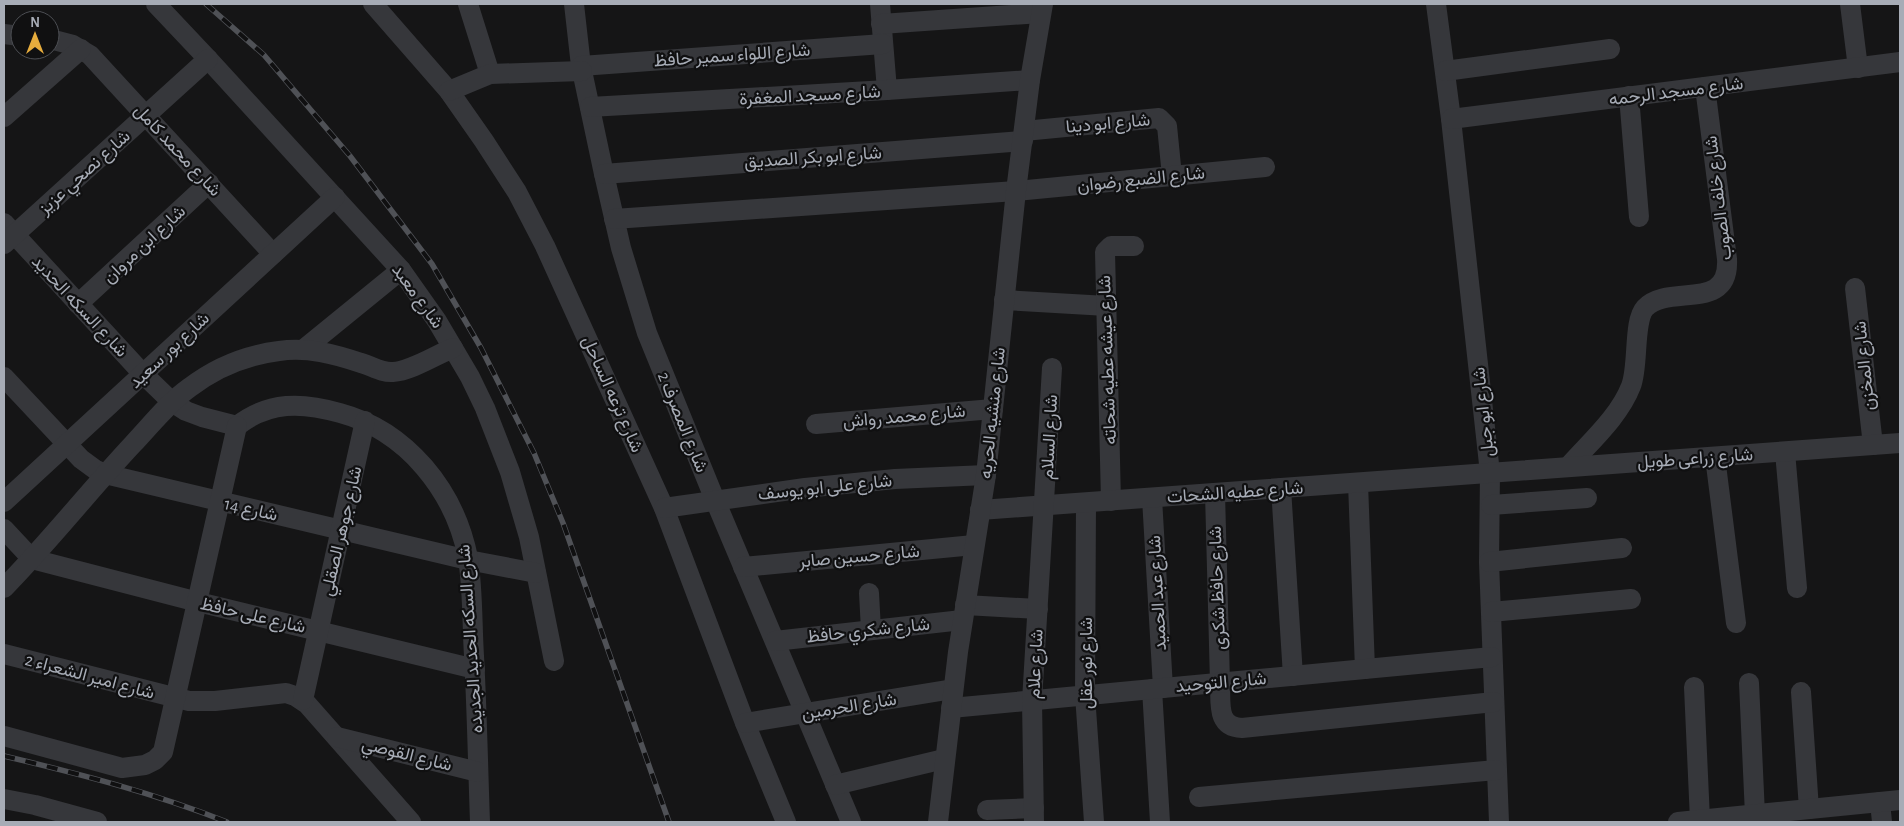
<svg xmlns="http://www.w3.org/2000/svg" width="1904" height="826" font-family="'Alegreya Sans',Vazirmatn,sans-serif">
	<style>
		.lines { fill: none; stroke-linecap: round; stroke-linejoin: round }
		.street { stroke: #36373b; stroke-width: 20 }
		.rail-casing { stroke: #4f5156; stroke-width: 5.5 }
		.rail { stroke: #101011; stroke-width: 4; stroke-dasharray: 11; stroke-linecap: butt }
		.labels { text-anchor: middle; stroke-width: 4.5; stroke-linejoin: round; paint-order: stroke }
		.street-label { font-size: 18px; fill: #a7acb6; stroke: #101011 }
	</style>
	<rect width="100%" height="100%" fill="#151516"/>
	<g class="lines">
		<g class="street">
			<polyline points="156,4 208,59 401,270 437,321 470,377 485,408 510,472 529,537 554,661"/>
			<polyline points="373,4 449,91 484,141 517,192 545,246 664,508 745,723 786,822"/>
			<polyline points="468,4 490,74"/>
			<polyline points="574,4 581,66 604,174 621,248 647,333 715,500 851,822"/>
			<polyline points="880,4 887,90"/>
			<polyline points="1436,4 1451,119 1490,473 1489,562 1499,822"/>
			<polyline points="1850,4 1858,68"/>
			<polyline points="881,24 1041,13"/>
			<polyline points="4,34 20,36"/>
			<polyline points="50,39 73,45 90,55 273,254"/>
			<polyline points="581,66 883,44"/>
			<polyline points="1445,71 1610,49"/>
			<polyline points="449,91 490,74 582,71"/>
			<polyline points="1629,96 1639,217"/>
			<polyline points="590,107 887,90 1030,80"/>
			<polyline points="4,117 81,49"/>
			<polyline points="1451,119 1900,62"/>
			<polyline points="1024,131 1159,118 1167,126 1172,176"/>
			<polyline points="604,174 1023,141"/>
			<polyline points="614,219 1016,191 1265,167"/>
			<polyline points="4,223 143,374 172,402 186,411 202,417 237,426"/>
			<polyline points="4,244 208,59"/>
			<polyline points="1855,288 1873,445"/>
			<polyline points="1004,300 1107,306"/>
			<polyline points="78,304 209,183"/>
			<polyline points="304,349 401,270"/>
			<polyline points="4,377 81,459 96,470 105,474 468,560 536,573"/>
			<polyline points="816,424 993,409"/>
			<path d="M 237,426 C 269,401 302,402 340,413 C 407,431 455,491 468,558 C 473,590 472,624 474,656 C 477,711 478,767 480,822"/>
			<polyline points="1785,452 1797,588"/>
			<polyline points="1715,457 1736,623"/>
			<path d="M 1568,467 C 1590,442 1619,417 1631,386 C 1639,366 1633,321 1645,308 C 1669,283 1730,313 1727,259 L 1705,87"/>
			<polyline points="1358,483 1365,669"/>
			<polyline points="1281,488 1293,676"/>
			<path d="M 1215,493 L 1220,683 C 1221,703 1216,727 1242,728 L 1494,702"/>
			<polyline points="1152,498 1163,688"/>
			<polyline points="1111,501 1105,252 1111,246 1134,246"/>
			<polyline points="4,502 335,197"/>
			<polyline points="1086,503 1085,695 1094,822"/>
			<polyline points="1491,505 1587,498"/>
			<polyline points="664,508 805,488 895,479 986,475"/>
			<polyline points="980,510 1900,443"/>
			<polyline points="4,529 32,559 198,602 475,669"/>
			<polyline points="1489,562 1622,548"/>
			<polyline points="743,567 974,545"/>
			<path d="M 4,588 C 49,542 89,491 133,444 C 151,425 168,403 189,388 C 215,368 247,355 279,351 C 308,347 334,354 361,363 C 372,366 382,373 393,372 C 411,371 436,355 453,348"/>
			<polyline points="869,593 871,630"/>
			<polyline points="965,605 1038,609"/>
			<polyline points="1491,612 1631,599"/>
			<polyline points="775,641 962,620"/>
			<polyline points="4,654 189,701 215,701 286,693 295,696 307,704 411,822"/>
			<polyline points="1749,683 1755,815"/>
			<polyline points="1694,687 1700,820"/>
			<polyline points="1152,689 1160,822"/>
			<polyline points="1801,692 1809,809"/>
			<polyline points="303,700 365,421"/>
			<polyline points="951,708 1492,657"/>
			<polyline points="745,723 953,689"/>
			<polyline points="4,736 122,768 145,765 155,760 163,752 237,426"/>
			<polyline points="337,737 478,772"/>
			<polyline points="835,785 944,759"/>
			<polyline points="1199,797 1496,770"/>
			<polyline points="4,799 35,805 97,822"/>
			<polyline points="1880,802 1882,822"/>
			<polyline points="987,810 1034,808"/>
			<polyline points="938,822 958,652 986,475 1016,191 1030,80 1043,4"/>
			<polyline points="1034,822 1032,701 1052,368"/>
			<polyline points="1678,822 1900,800"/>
		</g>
		<g class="rail-casing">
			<g id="rail">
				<polyline points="206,4 264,55 350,156 432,264 481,348 534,453 563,523 669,822"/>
				<path d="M 4,756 C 80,774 154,793 227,822"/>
			</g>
		</g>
		<use href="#rail" class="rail"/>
	</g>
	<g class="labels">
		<g class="street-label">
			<text transform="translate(732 55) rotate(-4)" y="6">شارع اللواء سمير حافظ</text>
			<text transform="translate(1676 91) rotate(-7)" y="6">شارع مسجد الرحمه</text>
			<text transform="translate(810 95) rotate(-3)" y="6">شارع مسجد المغفرة</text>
			<text transform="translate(1108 123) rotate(-5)" y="6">شارع ابو دينا</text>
			<text transform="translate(178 150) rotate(47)" y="6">شارع محمد كامل</text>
			<text transform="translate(813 157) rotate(-4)" y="6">شارع ابو بكر الصديق</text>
			<text transform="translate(84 172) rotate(-42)" y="6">شارع نصحي عزيز</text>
			<text transform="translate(1141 179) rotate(-6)" y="6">شارع الضبع رضوان</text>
			<text transform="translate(1718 198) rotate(-97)" y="6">شارع خلف الصوب</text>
			<text transform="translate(144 244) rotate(-43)" y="6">شارع ابن مروان</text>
			<text transform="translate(418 296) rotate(54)" y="6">شارع معبد</text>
			<text transform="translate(80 306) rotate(47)" y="6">شارع السكه الحديد</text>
			<text transform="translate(169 350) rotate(-43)" y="6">شارع بور سعيد</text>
			<text transform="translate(1107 360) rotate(-92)" y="6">شارع عيشه عطيه شحاته</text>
			<text transform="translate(1864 366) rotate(-96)" y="6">شارع المخزن</text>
			<text transform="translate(613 394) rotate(66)" y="6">شارع ترعه الساحل</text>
			<text transform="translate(1483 412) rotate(-96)" y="6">شارع ابو جبل</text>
			<text transform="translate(992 413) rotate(-84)" y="6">شارع منشيه الحريه</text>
			<text transform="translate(904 416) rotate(-5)" y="6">شارع محمد رواش</text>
			<text transform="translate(683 422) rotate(68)" y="6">شارع المصرف 2</text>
			<text transform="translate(1049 437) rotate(-87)" y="6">شارع السلام</text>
			<text transform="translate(1695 458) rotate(-4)" y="6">شارع زراعى طويل</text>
			<text transform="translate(825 487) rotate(-6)" y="6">شارع على ابو يوسف</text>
			<text transform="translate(1235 492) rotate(-4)" y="6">شارع عطيه الشحات</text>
			<text transform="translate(251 509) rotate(13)" y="6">شارع 14</text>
			<text transform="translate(341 531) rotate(-77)" y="6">شارع جوهر الصقلي</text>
			<text transform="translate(859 556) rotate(-5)" y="6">شارع حسين صابر</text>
			<text transform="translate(1217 588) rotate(-92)" y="6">شارع حافظ شكرى</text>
			<text transform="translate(1157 593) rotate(-93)" y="6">شارع عبد الحميد</text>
			<text transform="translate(253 615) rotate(13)" y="6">شارع على حافظ</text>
			<text transform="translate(868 630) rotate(-6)" y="6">شارع شكري حافظ</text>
			<text transform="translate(470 639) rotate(-94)" y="6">شارع السكه الحديد الجديده</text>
			<text transform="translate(1086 663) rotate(-90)" y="6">شارع نور عقل</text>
			<text transform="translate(1035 664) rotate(-87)" y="6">شارع علام</text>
			<text transform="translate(90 676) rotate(15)" y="6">شارع امير الشعراء 2</text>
			<text transform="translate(1221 682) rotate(-5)" y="6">شارع التوحيد</text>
			<text transform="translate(849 706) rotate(-9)" y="6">شارع الحرمين</text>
			<text transform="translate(407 754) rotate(14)" y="6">شارع القوصي</text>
		</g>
	</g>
	<rect width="1904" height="826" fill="none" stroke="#a7acb6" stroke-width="10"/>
	<g transform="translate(35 35)"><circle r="24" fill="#101011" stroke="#4c4e53"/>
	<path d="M0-4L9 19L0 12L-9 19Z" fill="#e6ac3d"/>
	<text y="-8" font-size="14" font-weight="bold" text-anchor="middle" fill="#a7acb6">N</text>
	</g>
</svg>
